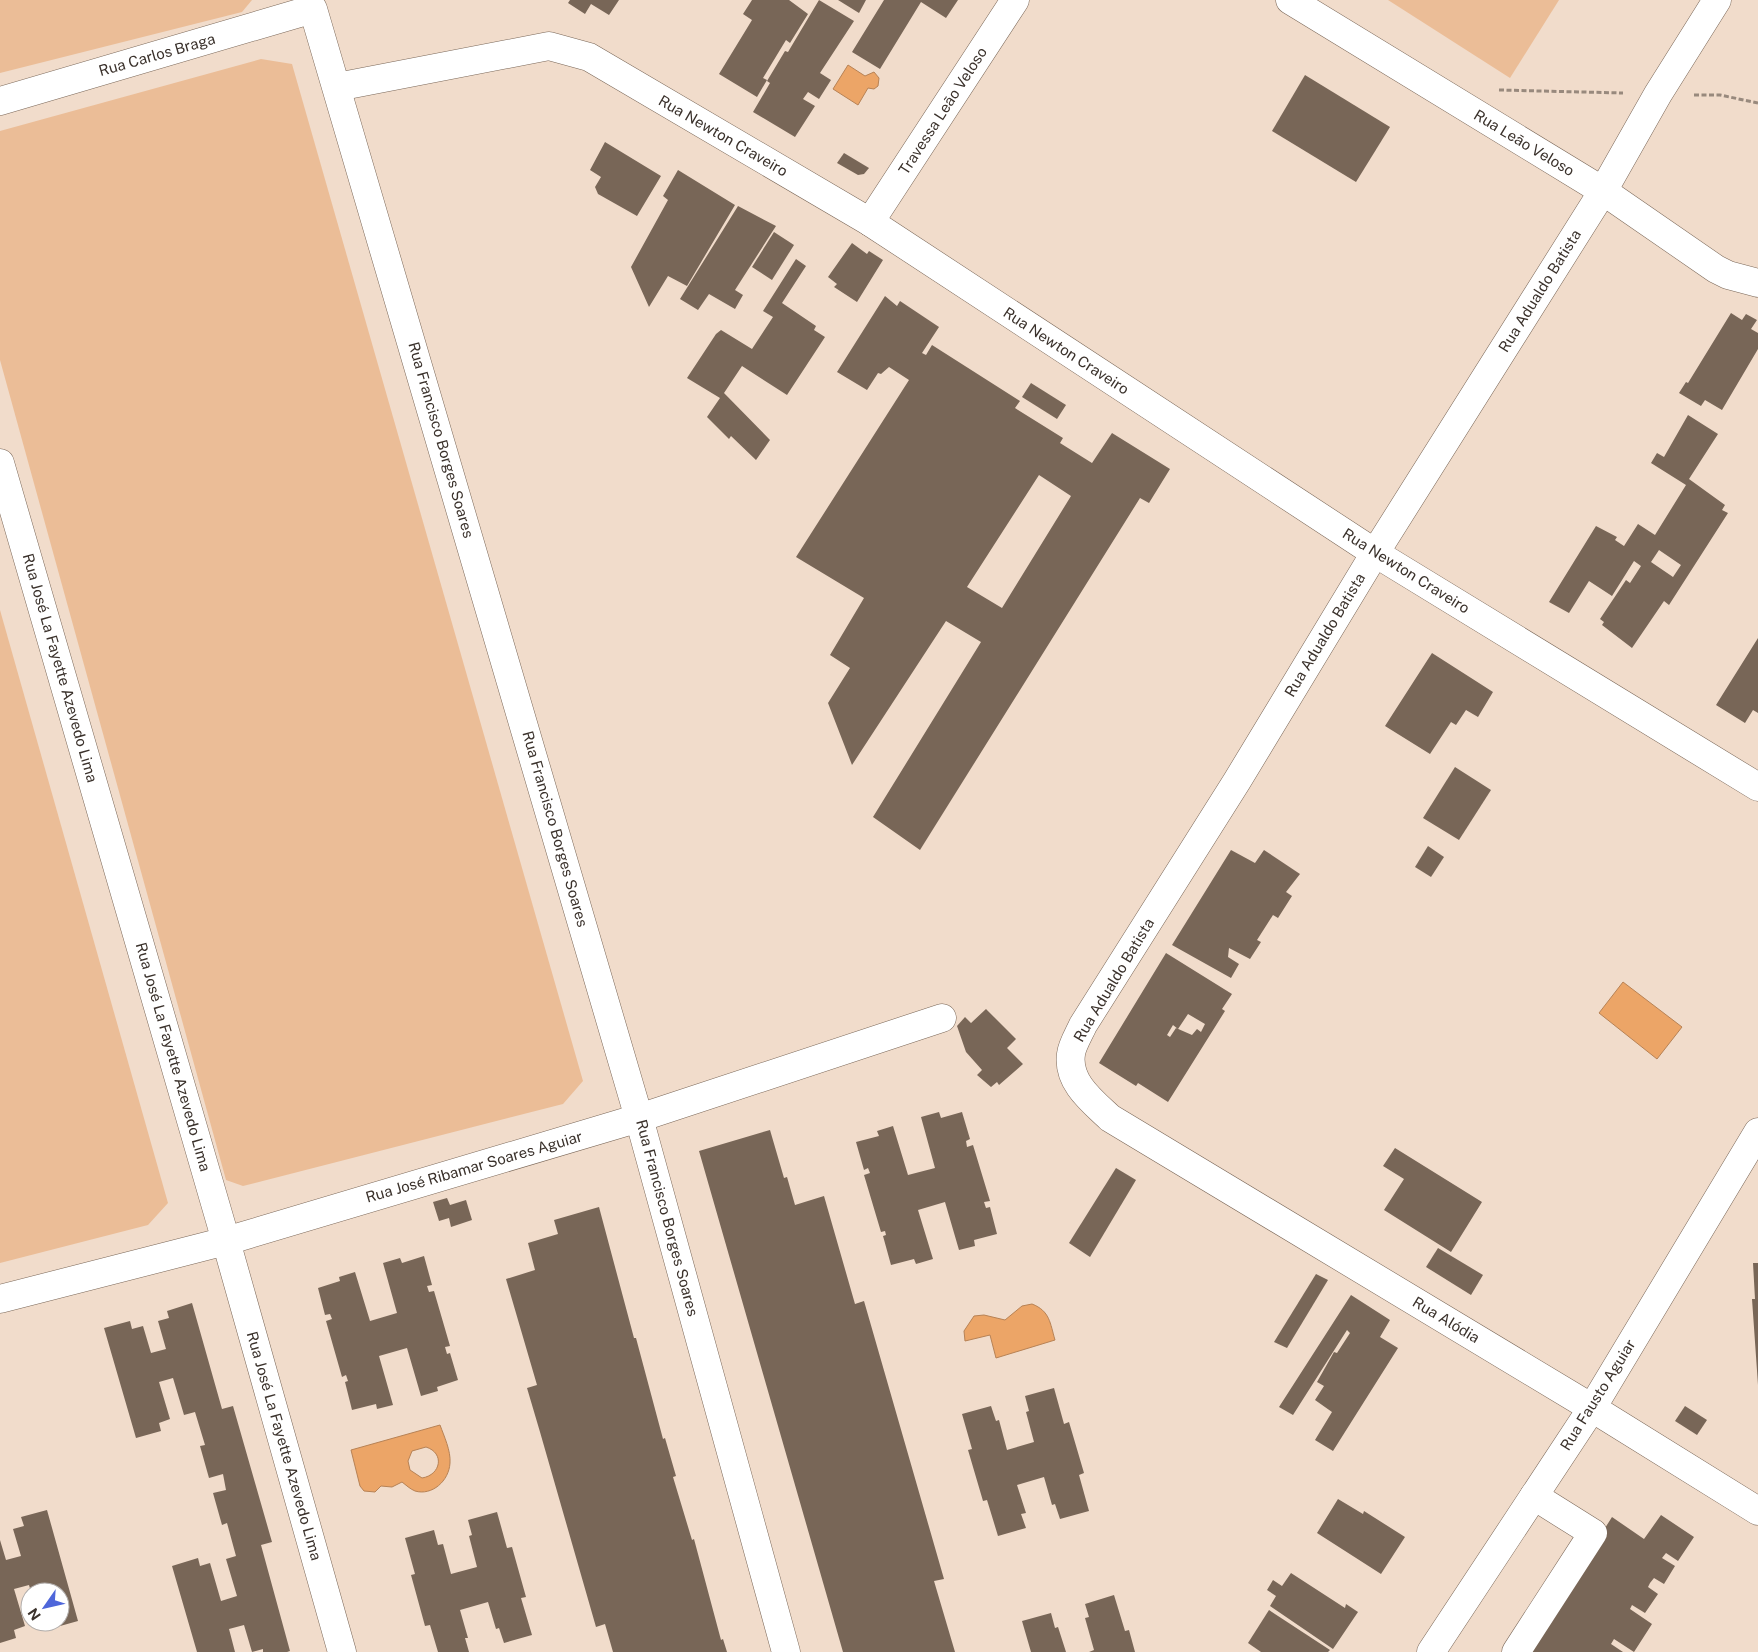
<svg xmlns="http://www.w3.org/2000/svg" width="1758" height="1652" font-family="'Public Sans',sans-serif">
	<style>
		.green { fill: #ebbd97 }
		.water { fill: #eca567; stroke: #b78255; fill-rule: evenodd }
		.building { fill: #786657; fill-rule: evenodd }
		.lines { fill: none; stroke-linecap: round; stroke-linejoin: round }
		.minor-casing { stroke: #7a6758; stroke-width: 29 }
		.path { stroke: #98897d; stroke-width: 3; stroke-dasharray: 5 2.5; stroke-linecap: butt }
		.minor { stroke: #fff; stroke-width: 28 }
		.labels { text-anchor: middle; stroke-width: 5; stroke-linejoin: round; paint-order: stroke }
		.street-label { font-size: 15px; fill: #3b322c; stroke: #fff }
	</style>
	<rect width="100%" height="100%" fill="#f1dccb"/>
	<g class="green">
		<polygon points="0,0 252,0 242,12 0,73"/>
		<polygon points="1388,0 1559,0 1510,78"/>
		<polygon points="261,59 292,64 583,1081 563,1104 243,1186 226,1180 0,360 0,131"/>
		<polygon points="0,610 168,1203 148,1225 0,1263"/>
	</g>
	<g class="water">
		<polygon points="848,65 865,76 874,72 879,78 878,86 874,89 868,88 858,105 833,89"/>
		<polygon points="1623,982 1682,1027 1657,1059 1599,1013"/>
		<path d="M 1032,1304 C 1050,1311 1050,1323 1055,1340 L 996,1358 L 990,1335 L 965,1341 L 964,1331 L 974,1316 L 984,1315 L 1005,1320 L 1022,1306 Z"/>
		<path d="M 440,1425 C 444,1436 451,1451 450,1463 C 449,1481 432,1496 415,1491 C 410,1489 406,1485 402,1482 L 392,1487 L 381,1486 L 375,1492 L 364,1491 L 360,1486 L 351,1450 ZM 426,1447 C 445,1453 441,1475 422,1478 L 410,1470 L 408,1461 L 412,1451 Z"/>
	</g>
	<g class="building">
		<polygon points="570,0 619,0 609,15 591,4 585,14 568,3"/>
		<polygon points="752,0 789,0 808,14 790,43 786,40 763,78 767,80 757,97 719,74 752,20 743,14"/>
		<polygon points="819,0 854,21 820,73 831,80 819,99 808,92 803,99 815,106 795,137 753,112 770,83 767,81 785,51 788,52"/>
		<polygon points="838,0 866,0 859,13"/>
		<polygon points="884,0 958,0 946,18 921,2 880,69 852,52"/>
		<polygon points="1305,75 1390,127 1356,182 1272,131"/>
		<polygon points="605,142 661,176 637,216 598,194 595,187 601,177 590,170"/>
		<polygon points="844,153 869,168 864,174 858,175 837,163"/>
		<polygon points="678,170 735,205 687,286 668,276 649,307 631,267 668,200 663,196"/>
		<polygon points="738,206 776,226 735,290 743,295 735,309 709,294 698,310 680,299"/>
		<polygon points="774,232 794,245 772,280 752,267"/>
		<polygon points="852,243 867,254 869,251 883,260 857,302 834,287 837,284 828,277"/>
		<polygon points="796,259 806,266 782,303 816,326 814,330 825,337 787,395 742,366 724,393 770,440 756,460 731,436 729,439 707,417 720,398 687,378 716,334 721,330 752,349 773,317 763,311"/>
		<path d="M 885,296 L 897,306 L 900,301 L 939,327 L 922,353 L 926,355 L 932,345 L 1020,401 L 1015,408 L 1063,438 L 1060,443 L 1092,463 L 1112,433 L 1170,469 L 1149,503 L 1140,498 L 920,850 L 873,817 L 981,642 L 946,621 L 852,765 L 828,703 L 850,668 L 830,655 L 864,598 L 796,557 L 909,380 L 889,367 L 881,374 L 878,373 L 867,390 L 837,372 ZM 1039,475 L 1071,496 L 1002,608 L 967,587 Z"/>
		<polygon points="1731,313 1742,320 1746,314 1757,320 1751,329 1758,333 1758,349 1722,410 1705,400 1701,406 1679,393 1686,382 1688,383"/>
		<polygon points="1031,383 1066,405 1057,419 1022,397"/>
		<path d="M 1688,415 L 1718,434 L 1689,479 L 1725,505 L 1722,510 L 1728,513 L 1669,605 L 1664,601 L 1632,648 L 1602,625 L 1604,622 L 1600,619 L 1626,580 L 1630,583 L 1641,566 L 1634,561 L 1612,596 L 1589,581 L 1569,613 L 1549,602 L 1596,526 L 1617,537 L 1615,540 L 1624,546 L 1638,524 L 1655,535 L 1686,485 L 1651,463 L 1657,453 L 1664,457 ZM 1659,550 L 1681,565 L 1673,577 L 1651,562 Z"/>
		<polygon points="1758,638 1758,713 1753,710 1745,723 1716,705"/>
		<polygon points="1432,653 1493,692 1478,717 1466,710 1456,725 1451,722 1430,754 1385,726"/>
		<polygon points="1455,767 1491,790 1459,840 1423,818"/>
		<polygon points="1428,846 1444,857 1431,877 1415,867"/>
		<polygon points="1231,850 1255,863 1264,850 1300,874 1286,892 1292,896 1278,918 1273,915 1257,940 1261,942 1250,959 1229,948 1228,957 1239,964 1231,978 1172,945"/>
		<path d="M 1166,953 L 1232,994 L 1222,1009 L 1225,1011 L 1168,1102 L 1138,1083 L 1136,1086 L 1099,1063 ZM 1188,1014 L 1205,1024 L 1201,1032 L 1197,1029 L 1192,1035 L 1176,1028 L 1170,1037 L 1167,1035 L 1173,1025 L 1178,1029 Z"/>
		<polygon points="986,1009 1016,1039 1007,1048 1023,1064 999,1085 997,1082 991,1087 977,1075 982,1070 966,1052 957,1026 965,1017 971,1023"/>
		<polygon points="939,1112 941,1118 962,1112 970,1139 966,1141 967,1147 973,1145 990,1201 984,1202 986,1208 990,1207 997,1234 974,1240 975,1246 959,1250 945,1202 918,1210 933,1259 916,1264 914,1259 891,1265 883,1236 886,1235 885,1231 881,1232 864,1175 870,1173 868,1168 864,1170 856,1142 879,1136 877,1131 893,1126 908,1175 935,1168 921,1117"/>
		<polygon points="770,1130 784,1178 787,1177 795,1205 824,1196 855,1304 864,1301 944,1579 934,1581 955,1652 843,1652 699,1151"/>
		<polygon points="1395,1148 1482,1202 1451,1252 1384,1210 1404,1179 1383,1166"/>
		<polygon points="1116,1168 1136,1180 1090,1257 1069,1243"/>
		<polygon points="447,1198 450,1205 466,1200 472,1220 451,1227 449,1218 439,1221 433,1202"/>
		<polygon points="599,1207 634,1338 636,1338 663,1439 665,1438 676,1476 673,1477 692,1540 694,1539 721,1640 723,1639 727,1652 613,1652 605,1624 596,1627 540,1432 527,1388 537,1385 506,1279 535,1270 528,1243 558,1234 554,1220"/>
		<polygon points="1438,1248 1483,1275 1471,1295 1426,1267"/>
		<polygon points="424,1256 432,1285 427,1286 429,1292 434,1291 450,1346 445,1347 447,1354 450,1353 458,1380 437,1387 438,1391 421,1396 407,1348 379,1356 393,1405 377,1409 376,1404 352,1410 345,1382 348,1381 346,1375 342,1377 326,1321 332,1319 330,1314 325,1315 318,1288 340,1281 339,1277 355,1272 370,1321 397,1313 383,1263 400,1258 402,1263"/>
		<polygon points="1753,1263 1758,1263 1758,1385 1752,1299 1755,1299"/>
		<polygon points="1316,1274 1328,1280 1287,1348 1274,1342"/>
		<polygon points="1351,1295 1390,1320 1380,1337 1398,1348 1333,1451 1315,1440 1332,1412 1315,1400 1324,1386 1317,1382 1334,1352 1337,1353 1350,1333 1347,1330 1293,1415 1279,1407"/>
		<polygon points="192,1303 222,1409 233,1406 272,1542 261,1545 290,1651 287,1652 263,1652 263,1649 252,1652 244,1625 229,1629 235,1652 197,1652 172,1566 198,1558 200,1566 210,1563 221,1601 237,1596 226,1559 236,1556 227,1523 222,1525 213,1493 226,1490 223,1474 209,1478 200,1446 205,1445 195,1412 184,1415 173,1378 159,1382 170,1419 159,1423 161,1431 136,1438 104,1328 130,1321 132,1329 143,1326 151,1353 166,1349 158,1321 169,1318 167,1311"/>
		<polygon points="1054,1388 1064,1424 1069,1422 1084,1473 1079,1475 1089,1511 1060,1519 1055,1504 1052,1505 1044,1477 1017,1485 1026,1513 1021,1514 1026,1528 998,1536 987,1500 983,1501 968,1450 972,1449 962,1414 991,1406 996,1421 999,1420 1007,1450 1034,1442 1026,1412 1029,1411 1025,1396"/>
		<polygon points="1685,1406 1707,1420 1697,1435 1675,1421"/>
		<polygon points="1338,1499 1363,1514 1364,1511 1405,1537 1381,1574 1317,1533"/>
		<polygon points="47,1510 78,1621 53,1628 51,1622 60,1622 60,1592 31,1592 29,1585 14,1589 25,1626 14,1630 16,1638 0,1643 0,1540 6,1560 21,1556 13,1529 24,1526 21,1517"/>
		<polygon points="497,1512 507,1548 512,1547 526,1597 521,1598 532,1635 504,1643 499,1628 496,1629 488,1602 460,1610 468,1638 465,1638 469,1652 438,1652 430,1625 425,1626 411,1575 415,1574 405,1538 434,1530 438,1545 443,1544 451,1574 477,1567 469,1536 472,1535 468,1520"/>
		<polygon points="1661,1515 1694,1537 1678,1561 1666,1553 1662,1558 1675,1566 1664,1584 1654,1578 1650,1583 1648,1587 1658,1594 1645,1613 1632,1605 1630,1609 1652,1624 1634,1652 1614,1639 1611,1644 1623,1652 1527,1652 1612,1517 1644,1539"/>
		<polygon points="1291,1573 1345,1608 1346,1604 1358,1612 1333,1649 1270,1606 1276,1596 1267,1590 1273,1580 1282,1586"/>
		<polygon points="1114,1595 1125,1631 1129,1630 1135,1652 1089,1652 1094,1650 1085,1618 1089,1617 1085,1604"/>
		<polygon points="1269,1610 1330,1650 1328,1652 1261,1652 1248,1643"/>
		<polygon points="1051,1613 1055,1628 1058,1627 1066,1652 1031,1652 1022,1621"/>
	</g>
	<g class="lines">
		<g class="minor-casing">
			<g id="minor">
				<polyline points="1290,0 1603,191 1716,269 1728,275 1758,283"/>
				<path d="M 1717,0 L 1658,94 L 1603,191 L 1375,553 L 1237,781 L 1083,1025 C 1079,1034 1072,1045 1071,1054 C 1067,1082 1092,1101 1110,1118 L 1592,1408 L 1758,1511"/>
				<polyline points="337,87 549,46 589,57 870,222 1375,553 1758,787"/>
				<polyline points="0,101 313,9 639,1118 786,1652"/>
				<polyline points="870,222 1015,0"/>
				<polyline points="0,463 226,1241 342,1652"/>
				<polyline points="0,1299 226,1241 639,1118 942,1018"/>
				<polyline points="1431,1652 1592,1408 1758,1132"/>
				<polyline points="1516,1652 1593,1533 1534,1496"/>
			</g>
		</g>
		<g class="path">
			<polyline points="1499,90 1623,93"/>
			<polyline points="1694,95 1720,95 1758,103"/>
		</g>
		<use href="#minor" class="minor"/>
	</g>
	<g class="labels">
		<g class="street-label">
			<text transform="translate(157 55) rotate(-16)" y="5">Rua Carlos Braga</text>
			<text transform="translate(943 111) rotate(-57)" y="5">Travessa Leão Veloso</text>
			<text transform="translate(723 136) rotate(30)" y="5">Rua Newton Craveiro</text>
			<text transform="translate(1524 143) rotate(31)" y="5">Rua Leão Veloso</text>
			<text transform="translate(1540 291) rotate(-58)" y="5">Rua Adualdo Batista</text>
			<text transform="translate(1066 351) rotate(33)" y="5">Rua Newton Craveiro</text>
			<text transform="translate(441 440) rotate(74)" y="5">Rua Francisco Borges Soares</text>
			<text transform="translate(1406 571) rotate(32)" y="5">Rua Newton Craveiro</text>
			<text transform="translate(1325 635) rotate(-59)" y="5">Rua Adualdo Batista</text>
			<text transform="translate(60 668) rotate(74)" y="5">Rua José La Fayette Azevedo Lima</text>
			<text transform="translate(555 829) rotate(74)" y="5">Rua Francisco Borges Soares</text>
			<text transform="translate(1114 980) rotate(-59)" y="5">Rua Adualdo Batista</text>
			<text transform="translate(173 1057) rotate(74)" y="5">Rua José La Fayette Azevedo Lima</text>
			<text transform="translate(474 1167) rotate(-16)" y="5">Rua José Ribamar Soares Aguiar</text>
			<text transform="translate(667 1218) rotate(75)" y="5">Rua Francisco Borges Soares</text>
			<text transform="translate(1446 1320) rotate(31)" y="5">Rua Alódia</text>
			<text transform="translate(1598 1395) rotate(-58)" y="5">Rua Fausto Aguiar</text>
			<text transform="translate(284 1446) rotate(74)" y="5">Rua José La Fayette Azevedo Lima</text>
		</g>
	</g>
	<g transform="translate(45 1607) rotate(236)"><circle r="24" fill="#ffffff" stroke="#b1adab"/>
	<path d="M0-4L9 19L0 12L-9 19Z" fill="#4e66da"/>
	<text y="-8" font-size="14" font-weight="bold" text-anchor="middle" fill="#3b322c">N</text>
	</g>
</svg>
